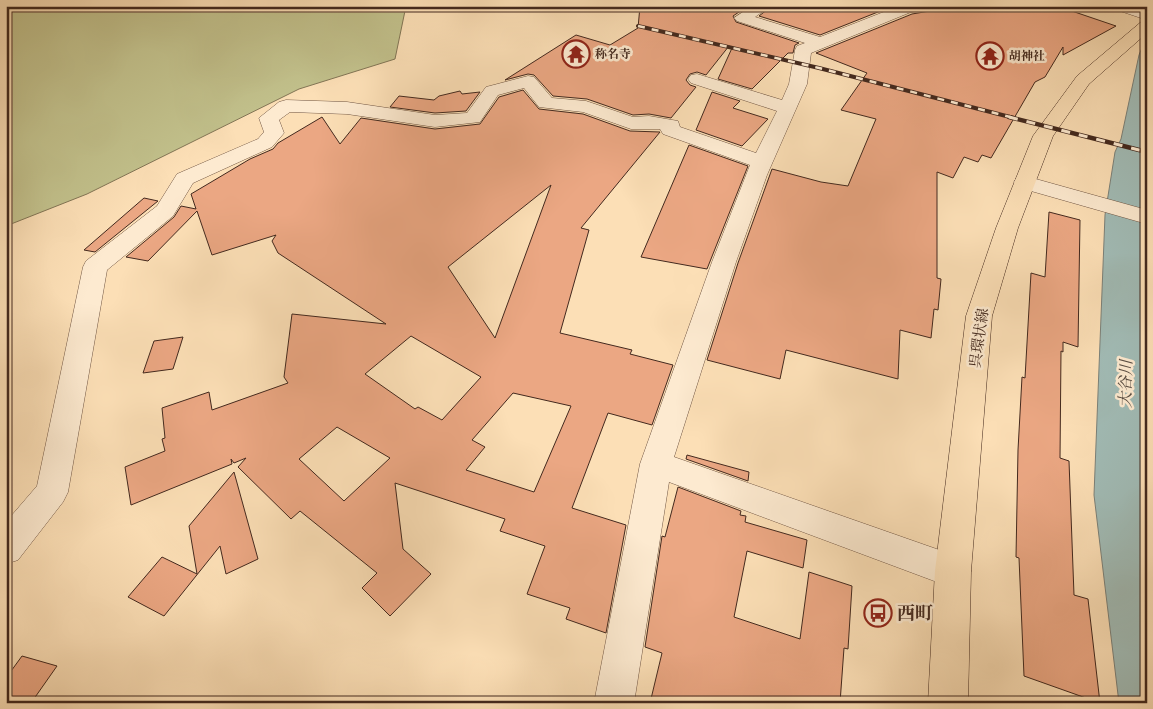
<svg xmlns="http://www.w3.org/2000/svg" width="1153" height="709" font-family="Cardo,'Noto Serif JP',serif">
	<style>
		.green { fill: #c2c18c; stroke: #827555 }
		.water { fill: #a1bbb5; stroke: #7b8179 }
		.building { fill: #eba783; stroke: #43291e; fill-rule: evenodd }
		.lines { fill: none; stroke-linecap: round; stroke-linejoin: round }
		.minor-casing { stroke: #715644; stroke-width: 1 }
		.primary-casing { stroke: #43291e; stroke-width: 1 }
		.minor { fill: #fdead0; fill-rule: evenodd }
		.primary { fill: #fcdfb6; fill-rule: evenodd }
		.rail-far1-casing { stroke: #43291e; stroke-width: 4 }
		.rail-casing { stroke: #43291e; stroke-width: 4.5 }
		.rail-far1 { stroke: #fdead0; stroke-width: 2.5; stroke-dasharray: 7; stroke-linecap: butt }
		.rail { stroke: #fdead0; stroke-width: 3; stroke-dasharray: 9; stroke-linecap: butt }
		.labels { text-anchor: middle; stroke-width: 5; stroke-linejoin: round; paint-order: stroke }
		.far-poi-label { font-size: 12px; font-weight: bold; fill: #43291e; stroke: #fdead0; text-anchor: start }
		.street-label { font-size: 15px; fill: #43291e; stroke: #fdead0 }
		.water-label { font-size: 16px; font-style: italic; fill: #5a4e44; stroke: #fdead0 }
		.near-poi-label { font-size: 18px; font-weight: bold; fill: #43291e; stroke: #fdead0; text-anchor: start }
	</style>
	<rect width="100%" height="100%" fill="#fcdfb6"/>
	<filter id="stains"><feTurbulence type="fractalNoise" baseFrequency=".004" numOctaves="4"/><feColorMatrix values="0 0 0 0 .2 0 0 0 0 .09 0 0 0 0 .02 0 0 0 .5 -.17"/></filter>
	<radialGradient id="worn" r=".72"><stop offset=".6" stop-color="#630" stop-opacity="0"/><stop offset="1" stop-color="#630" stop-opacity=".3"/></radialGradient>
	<polygon class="green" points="6,6 406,6 395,59 299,89 87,194 6,226"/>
	<polygon class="water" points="1147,42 1147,703 1119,703 1094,495 1105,215 1115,152 1121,139 1139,55 1144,43"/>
	<g class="building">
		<polygon points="640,6 748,6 733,16 736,22 799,43 795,45 793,53 788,53 752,89 718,79 732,48 729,46 706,75 697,72 690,74 686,80 690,85 696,87 671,118 649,114 633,115 587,99 553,96 534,75 528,74 505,80 576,35 610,45 638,28"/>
		<polygon points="772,6 893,6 820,35 759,16"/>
		<polygon points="934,6 1057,6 1116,26 1063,55 1063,47 1045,77 1035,82 991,158 982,155 978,162 964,157 953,178 937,172 937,278 941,279 938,310 934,309 931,338 900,330 898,379 786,350 780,379 707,360 738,263 772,169 821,182 848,186 876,119 841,110 867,73 816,53 912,14 930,11"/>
		<path d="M 523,90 L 539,109 L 583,114 L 630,131 L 660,132 L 581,228 L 589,230 L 560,333 L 632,350 L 630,354 L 673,365 L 652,425 L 608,413 L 572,508 L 626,525 L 606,633 L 566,619 L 570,608 L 527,594 L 545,546 L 500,531 L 505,519 L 395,483 L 403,549 L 431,574 L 390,616 L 362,588 L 377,573 L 300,511 L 291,519 L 238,467 L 246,458 L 234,463 L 231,459 L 232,464 L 131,505 L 125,467 L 165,451 L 162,439 L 165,438 L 162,408 L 209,392 L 212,410 L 288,383 L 284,377 L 292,314 L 386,324 L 278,253 L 272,241 L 276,235 L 212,255 L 197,211 L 148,261 L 126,257 L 174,217 L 181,206 L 196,209 L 191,194 L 250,159 L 273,149 L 278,143 L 322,117 L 340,144 L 361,118 L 435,129 L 480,124 L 499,97 ZM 551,185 L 495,338 L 448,267 ZM 411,336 L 481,377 L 442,420 L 418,407 L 415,409 L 365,374 ZM 513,393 L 571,406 L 534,492 L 466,470 L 485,447 L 472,440 ZM 337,427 L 390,458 L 344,501 L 299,459 Z"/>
		<polygon points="460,91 462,94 480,92 466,111 435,113 390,107 399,96 434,100 439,96"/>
		<polygon points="712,92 740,101 733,108 768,119 742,146 696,130"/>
		<polygon points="689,145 748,166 707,269 641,257"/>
		<polygon points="144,198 158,201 95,252 84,250"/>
		<polygon points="1049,212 1080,220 1078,347 1063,342 1063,352 1061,351 1060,458 1069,461 1074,595 1088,599 1100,703 1024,676 1019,558 1016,557 1018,450 1022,377 1025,378 1031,273 1045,277"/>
		<polygon points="183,337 173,369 143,373 154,341"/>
		<polygon points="687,455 749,472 748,481 686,459"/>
		<polygon points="234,472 258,559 226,574 220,546 164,616 128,597 162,557 197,574 189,526"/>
		<polygon points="678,487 741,511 740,515 746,516 745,522 807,540 803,568 747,551 734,617 800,639 809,572 852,586 848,649 844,648 840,703 650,703 662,653 645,647 662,536 665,537"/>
		<polygon points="22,656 57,666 31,703 6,703 6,678"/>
	</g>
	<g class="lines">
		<g class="minor-casing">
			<g id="minor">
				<polygon points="752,6 770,6 755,17 820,37 899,6 932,6 930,9 911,12 811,53 807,84 767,175 736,262 674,457 965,559 971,571 965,583 953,588 669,482 634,703 594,703 640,464 712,262 750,165 663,134 660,129 631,129 583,112 539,107 524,88 498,95 480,122 435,127 347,114 290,112 279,120 284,133 272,147 193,183 173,216 107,270 68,492 63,502 18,560 6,564 6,522 37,486 83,267 86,261 157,206 177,174 258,139 264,132 259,118 279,102 286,100 347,102 435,115 467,113 486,87 528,76 534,77 552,98 586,101 633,117 649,116 678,121 680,127 756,153 777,111 691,83 688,79 691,75 697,74 782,100 789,84 795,50 797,46 805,43 737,21 734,18"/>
				<polygon points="1112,6 1135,6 1147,10 1147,20 1114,9"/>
				<polygon points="1025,176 1147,210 1147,224 1017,187 1014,182 1017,177"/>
			</g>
		</g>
		<g class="primary-casing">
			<polygon id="primary" points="1147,20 1147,33 1089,84 1053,136 1018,228 992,316 971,571 968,703 928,703 935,571 966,316 996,228 1033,136 1077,76 1141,22"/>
		</g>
		<use href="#minor" class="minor"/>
		<use href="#primary" class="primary"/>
		<g class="rail-far1-casing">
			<polyline id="rail-far1" points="638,26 819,68 1014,118"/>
		</g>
		<g class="rail-casing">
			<polyline id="rail" points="1009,117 1147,152"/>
		</g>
		<use href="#rail-far1" class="rail-far1"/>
		<use href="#rail" class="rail"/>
	</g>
	<defs>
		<g id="temple-ring" transform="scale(1.4375)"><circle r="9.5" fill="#fdead0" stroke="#8f2418" stroke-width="1.5"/><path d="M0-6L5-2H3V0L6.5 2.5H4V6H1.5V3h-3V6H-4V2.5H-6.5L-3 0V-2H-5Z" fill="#8f2418"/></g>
		<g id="bus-ring" transform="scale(1.4375)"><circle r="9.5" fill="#fdead0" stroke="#8f2418" stroke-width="1.5"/><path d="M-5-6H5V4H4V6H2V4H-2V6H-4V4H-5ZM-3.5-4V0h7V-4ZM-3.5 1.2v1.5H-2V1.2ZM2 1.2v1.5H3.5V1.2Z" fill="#8f2418"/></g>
	</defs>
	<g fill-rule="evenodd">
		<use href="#temple-ring" x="576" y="54"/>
		<use href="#temple-ring" x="990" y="56"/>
		<use href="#bus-ring" x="878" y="613"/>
	</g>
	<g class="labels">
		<g class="far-poi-label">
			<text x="595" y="58">称名寺</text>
			<text x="1009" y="60">胡神社</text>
		</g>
		<g class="street-label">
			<text transform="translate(979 338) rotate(-82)" y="5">呉環状線</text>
		</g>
		<g class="water-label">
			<text transform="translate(1125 384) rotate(-89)" y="6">大谷川</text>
		</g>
		<g class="near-poi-label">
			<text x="897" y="619">西町</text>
		</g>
	</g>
	<rect width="1153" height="709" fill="none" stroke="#fcdfb6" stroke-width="25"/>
	<rect x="8" y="8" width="1138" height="694" fill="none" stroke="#43291e" stroke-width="2.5"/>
	<rect x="12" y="12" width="1128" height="684" fill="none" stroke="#43291e"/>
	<rect width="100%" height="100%" filter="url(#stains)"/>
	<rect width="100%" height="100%" fill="url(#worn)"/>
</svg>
